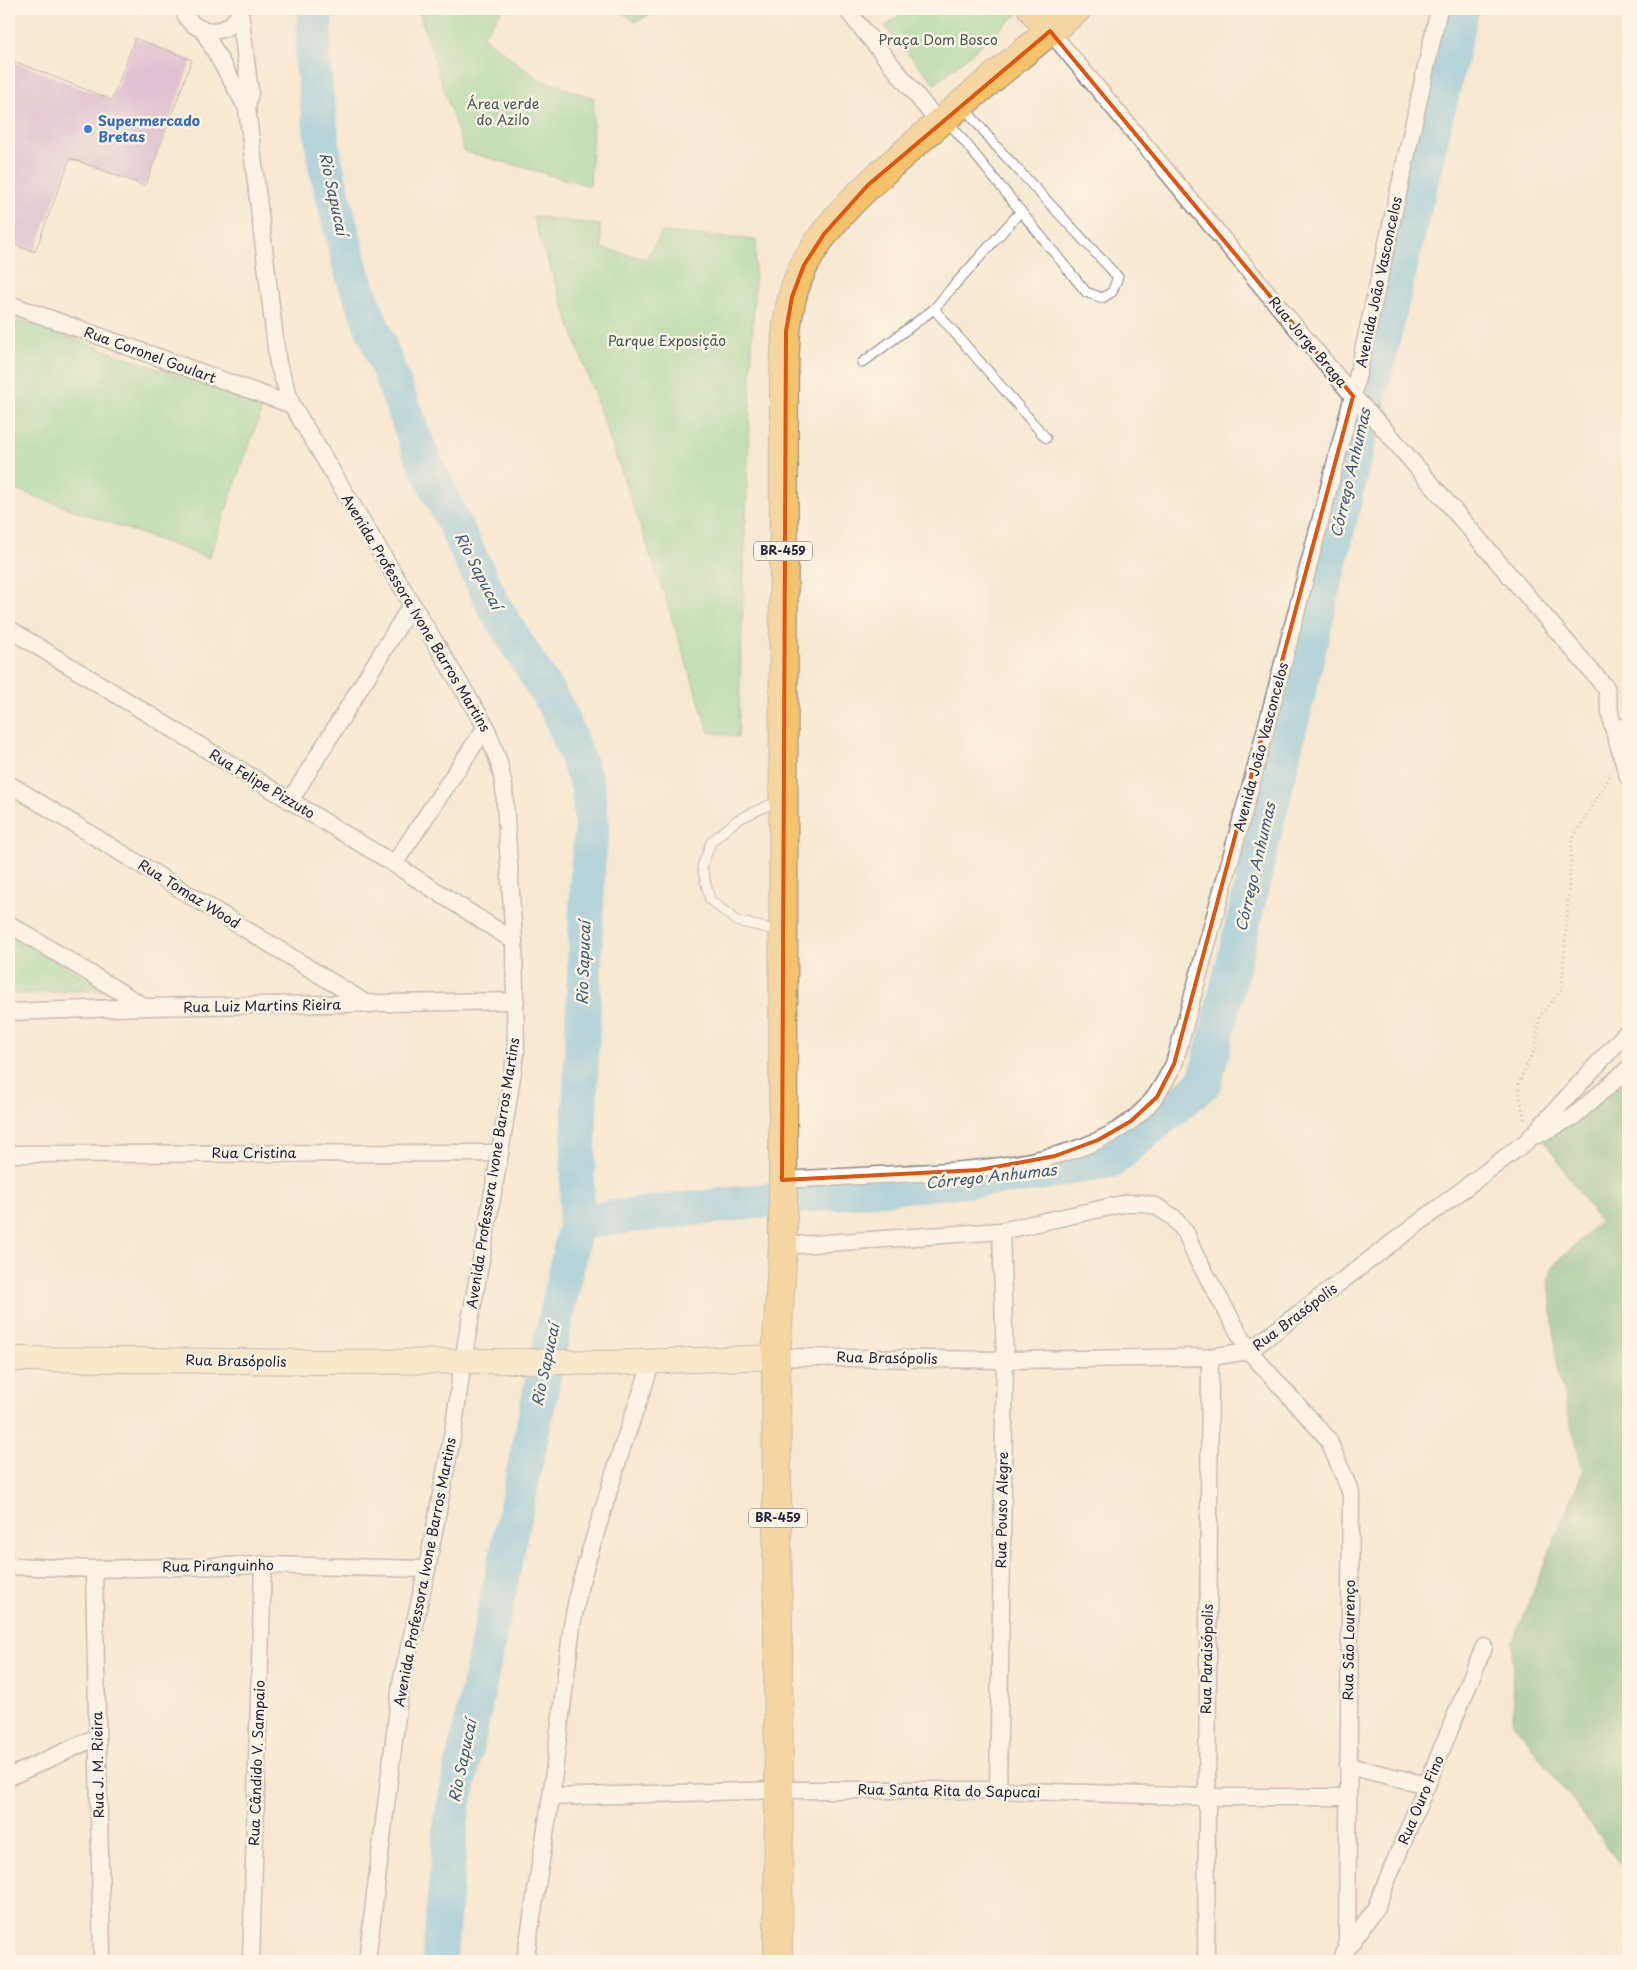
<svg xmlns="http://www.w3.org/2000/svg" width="1637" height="1970" font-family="'Playpen Sans',sans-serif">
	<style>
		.green { fill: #88d695; stroke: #557c68 }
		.forest { fill: #6eb77e; stroke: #486c5c }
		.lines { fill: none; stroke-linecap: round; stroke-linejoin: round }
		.river { stroke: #66bde3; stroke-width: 35 }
		.building { fill: #c391d3 }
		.lane-casing { stroke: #8c8586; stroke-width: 11 }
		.street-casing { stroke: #8c8586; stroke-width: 19 }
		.secondary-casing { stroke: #8c8586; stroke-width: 26 }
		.highway-casing { stroke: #8c8586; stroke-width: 30 }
		.path { stroke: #8c8586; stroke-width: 3; stroke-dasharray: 1 4; stroke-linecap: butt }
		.lane { stroke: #fff; stroke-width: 9 }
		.street { stroke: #fff; stroke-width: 16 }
		.secondary { stroke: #fae7c3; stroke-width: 24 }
		.highway { stroke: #f3c26a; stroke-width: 28 }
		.marked { fill: none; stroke: #de560e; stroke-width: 4; stroke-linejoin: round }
		.shop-dot { fill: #3f7fe0; stroke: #fcf5e5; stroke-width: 2 }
		.labels { text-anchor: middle; stroke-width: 5; stroke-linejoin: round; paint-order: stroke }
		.shield { fill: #fcf5e5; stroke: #63616e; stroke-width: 1 }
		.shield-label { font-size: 12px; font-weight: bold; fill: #22223b }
		.park-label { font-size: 14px; fill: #415856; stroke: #fcf5e5 }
		.shop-label { font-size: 14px; font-weight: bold; fill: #366cbe; stroke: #fcf5e5; text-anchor: start }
		.street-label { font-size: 14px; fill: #22223b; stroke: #fcf5e5 }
		.water-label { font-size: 15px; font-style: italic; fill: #3a5876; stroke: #fcf5e5 }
	</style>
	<rect width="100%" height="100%" fill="#fcf5e5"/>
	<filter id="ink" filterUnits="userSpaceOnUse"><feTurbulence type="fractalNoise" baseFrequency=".02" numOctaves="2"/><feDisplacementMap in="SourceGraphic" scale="10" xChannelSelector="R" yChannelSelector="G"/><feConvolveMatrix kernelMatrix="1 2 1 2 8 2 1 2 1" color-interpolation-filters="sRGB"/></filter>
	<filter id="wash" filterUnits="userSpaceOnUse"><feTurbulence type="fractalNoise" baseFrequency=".0096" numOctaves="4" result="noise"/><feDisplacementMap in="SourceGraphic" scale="20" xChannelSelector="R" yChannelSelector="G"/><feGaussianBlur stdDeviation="1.12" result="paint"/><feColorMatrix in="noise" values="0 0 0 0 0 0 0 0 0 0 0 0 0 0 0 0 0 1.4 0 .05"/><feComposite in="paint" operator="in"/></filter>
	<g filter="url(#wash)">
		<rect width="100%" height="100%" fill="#f7e8d1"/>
		<g class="green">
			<polygon points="418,9 503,9 483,36 538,79 594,98 590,186 464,151"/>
			<polygon points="907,9 1018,9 1021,11 935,84 885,27"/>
			<polygon points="532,216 600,225 602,248 646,259 662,232 756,240 738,737 709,732 664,594"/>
			<polygon points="18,319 263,406 209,558 9,487 9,346"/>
			<polygon points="9,932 105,990 9,994"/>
		</g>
		<g class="forest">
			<polygon points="617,9 663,9 635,22"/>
			<polygon points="1628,1064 1628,1874 1513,1722 1512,1642 1583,1471 1558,1372 1549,1281 1552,1267 1599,1222 1542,1137"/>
		</g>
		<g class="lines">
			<g class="river">
				<polyline points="316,9 312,60 325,163 352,274 422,457 494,606 559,712 572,745 588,787 592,831 588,863 576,1222 452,1815 439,1961"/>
				<polyline points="576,1222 866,1189 1032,1175 1112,1160 1205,1082 1462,9"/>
			</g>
		</g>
		<g id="blocks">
			<polygon class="building" points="135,38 192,60 145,186 70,158 35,252 9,243 9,59 112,100"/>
		</g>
	</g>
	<g filter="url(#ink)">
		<use href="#blocks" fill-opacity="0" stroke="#8c8586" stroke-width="1"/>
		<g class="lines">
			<g class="lane-casing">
				<g id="lane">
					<polyline points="947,120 1086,292 1102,298 1112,292 1118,277 996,146 963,106"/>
					<polyline points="1021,211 950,290 934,309 1046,438"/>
					<polyline points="862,363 934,309"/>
					<polyline points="779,931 737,921 710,900 702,867 711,842 737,820 780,800"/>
				</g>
			</g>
			<g class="street-casing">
				<g id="street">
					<path d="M 183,9 C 191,38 233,38 241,9"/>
					<polyline points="846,9 939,123"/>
					<polyline points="240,12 250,92 247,108"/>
					<polyline points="203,30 247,108 278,364 292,405 486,727 499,763 504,787 514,941 516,1051 500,1153 463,1360 454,1426 427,1569 401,1683 367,1961"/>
					<polyline points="1050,31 1353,396 1385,430 1606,688 1612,724 1628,777"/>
					<polyline points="9,304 292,405"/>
					<polyline points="9,629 394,864 514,941"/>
					<polyline points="1612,724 1628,730"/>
					<polyline points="9,784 369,1005"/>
					<polyline points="290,801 412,604"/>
					<polyline points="394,864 486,727"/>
					<polyline points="9,924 145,1007"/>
					<polyline points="9,1012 145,1007 516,1001"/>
					<polyline points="1538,1135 1573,1117 1628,1069"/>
					<polyline points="9,1154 500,1153"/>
					<path d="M 782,1180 C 821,1178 861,1176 900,1174 C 971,1170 1073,1166 1131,1121 C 1153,1104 1162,1087 1174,1064 L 1254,774 L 1353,396 L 1439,9"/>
					<polyline points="783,1246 1001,1231 1127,1203 1141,1203 1156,1206 1173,1217 1186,1233 1195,1255 1249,1351 1328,1439 1351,1493 1347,1947"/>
					<polyline points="776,1357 1005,1360 1210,1357 1249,1351 1527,1141 1628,1031"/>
					<polyline points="9,1566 94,1569 263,1565 427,1569"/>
					<polyline points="94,1569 102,1961"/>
					<polyline points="1348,1766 1427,1785"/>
					<polyline points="9,1777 97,1737"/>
					<polyline points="998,1790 1005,1360 1001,1231"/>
					<polyline points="551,1797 779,1790 998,1790 1206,1797 1347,1797"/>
					<polyline points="251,1961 263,1565"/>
					<polyline points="525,1961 551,1797 572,1625 580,1584 623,1445 652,1362"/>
					<polyline points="1206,1961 1210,1357"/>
					<polyline points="1339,1961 1376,1907 1484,1647"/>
				</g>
			</g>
			<g class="secondary-casing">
				<polyline id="secondary" points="9,1359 330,1362 517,1361 609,1363 776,1357"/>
			</g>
			<g class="highway-casing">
				<g id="highway">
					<polyline points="1032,9 1050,31"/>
					<path d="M 778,1961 L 779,1790 L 776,1357 L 783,1246 L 784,379 C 785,340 786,299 805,264 C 830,216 877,177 917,142 C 969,97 1023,53 1077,9"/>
				</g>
			</g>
			<polyline class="path" points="1524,1119 1518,1085 1535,1048 1540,1016 1562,989 1572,840 1610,775"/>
			<use href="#lane" class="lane"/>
			<use href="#street" class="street"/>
			<use href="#secondary" class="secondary"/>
			<use href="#highway" class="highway"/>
		</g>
	</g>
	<path d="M0 0H1637V1970H0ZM 1050,31 L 1353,396 L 1174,1064 L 1157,1097 L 1131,1121 L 1098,1140 L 1055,1156 L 979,1170 L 782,1180 L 786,331 L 792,297 L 804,265 L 824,234 L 868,185 Z" fill="#f7e8d1" fill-opacity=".55" fill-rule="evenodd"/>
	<path class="marked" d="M 1050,31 L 1353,396 L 1174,1064 L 1157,1097 L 1131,1121 L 1098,1140 L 1055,1156 L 979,1170 L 782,1180 L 786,331 L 792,297 L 804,265 L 824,234 L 868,185 Z"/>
	<circle class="shop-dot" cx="88" cy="129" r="5"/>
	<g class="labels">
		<g class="shield">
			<rect x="754" y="541.5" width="58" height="19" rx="4"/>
			<rect x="749" y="1508.5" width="58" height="19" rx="4"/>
		</g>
		<g class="shield-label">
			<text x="783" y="555">BR-459</text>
			<text x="778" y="1522">BR-459</text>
		</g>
		<g class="park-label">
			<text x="938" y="45">Praça Dom Bosco</text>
			<text x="503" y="109">Área verde<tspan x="503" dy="16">do Azilo</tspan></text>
			<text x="667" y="346">Parque Exposição</text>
		</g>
		<g class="shop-label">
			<text x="98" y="126">Supermercado<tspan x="98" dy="16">Bretas</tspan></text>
		</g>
		<g class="street-label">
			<text transform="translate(1379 282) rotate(-78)" y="5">Avenida João Vasconcelos</text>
			<text transform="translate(1308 342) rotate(50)" y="5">Rua Jorge Braga</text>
			<text transform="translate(150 355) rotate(20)" y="5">Rua Coronel Goulart</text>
			<text transform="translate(416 613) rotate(59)" y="5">Avenida Professora Ivone Barros Martins</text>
			<text transform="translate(1261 747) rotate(-75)" y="5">Avenida João Vasconcelos</text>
			<text transform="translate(262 784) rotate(31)" y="5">Rua Felipe Pizzuto</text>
			<text transform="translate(189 894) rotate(32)" y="5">Rua Tomaz Wood</text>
			<text transform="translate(262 1006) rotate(-1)" y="5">Rua Luiz Martins Rieira</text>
			<text x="254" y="1158">Rua Cristina</text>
			<text transform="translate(493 1173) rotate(-81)" y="5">Avenida Professora Ivone Barros Martins</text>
			<text transform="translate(1295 1317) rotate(-37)" y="5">Rua Brasópolis</text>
			<text transform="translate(887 1358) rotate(1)" y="5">Rua Brasópolis</text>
			<text transform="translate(236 1361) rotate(1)" y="5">Rua Brasópolis</text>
			<text transform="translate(1002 1510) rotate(-89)" y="5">Rua Pouso Alegre</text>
			<text transform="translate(218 1566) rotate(-1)" y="5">Rua Piranguinho</text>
			<text transform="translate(425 1572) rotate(-79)" y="5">Avenida Professora Ivone Barros Martins</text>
			<text transform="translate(1349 1640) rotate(-89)" y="5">Rua São Lourenço</text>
			<text transform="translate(1207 1659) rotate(-89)" y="5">Rua Paraisópolis</text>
			<text transform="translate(257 1763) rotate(-88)" y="5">Rua Cândido V. Sampaio</text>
			<text transform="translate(98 1765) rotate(-91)" y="5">Rua J. M. Rieira</text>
			<text transform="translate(949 1791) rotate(1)" y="5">Rua Santa Rita do Sapucai</text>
			<text transform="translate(1421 1800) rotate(-67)" y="5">Rua Ouro Fino</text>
		</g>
		<g class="water-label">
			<text transform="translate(333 194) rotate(78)" y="5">Rio Sapucaí</text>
			<text transform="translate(1351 473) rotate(-77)" y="5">Córrego Anhumas</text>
			<text transform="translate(478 571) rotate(63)" y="5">Rio Sapucaí</text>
			<text transform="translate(1256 867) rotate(-77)" y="5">Córrego Anhumas</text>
			<text transform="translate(584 963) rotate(-88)" y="5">Rio Sapucaí</text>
			<text transform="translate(991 1177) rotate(-6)" y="5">Córrego Anhumas</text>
			<text transform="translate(546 1365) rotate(-78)" y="5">Rio Sapucaí</text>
			<text transform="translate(463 1761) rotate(-78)" y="5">Rio Sapucaí</text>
		</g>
	</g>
	<rect width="1637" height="1970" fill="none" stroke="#fcf5e5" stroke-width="30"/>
</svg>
